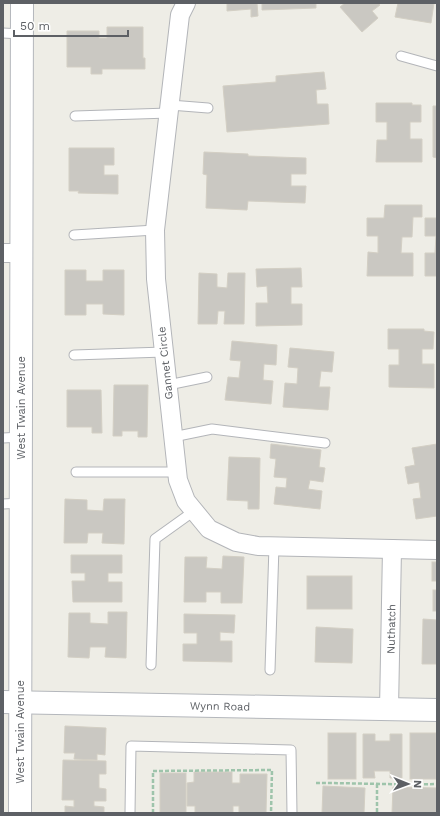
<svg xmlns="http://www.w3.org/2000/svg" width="440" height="816" font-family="'Work Sans',sans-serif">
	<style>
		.building { fill: #cac8c2; stroke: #d3cfc4 }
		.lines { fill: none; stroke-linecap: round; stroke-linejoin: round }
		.lane-casing { stroke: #b3b5b9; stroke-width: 11 }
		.street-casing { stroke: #b3b5b9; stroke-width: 20 }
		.secondary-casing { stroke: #b4b7bc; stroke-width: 24 }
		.path { stroke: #9ec4ab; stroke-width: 2.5; stroke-dasharray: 4 2; stroke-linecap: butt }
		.lane { stroke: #fff; stroke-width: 9 }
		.street { stroke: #fff; stroke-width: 18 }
		.secondary { stroke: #fff; stroke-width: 22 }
		.labels { text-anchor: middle; stroke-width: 3.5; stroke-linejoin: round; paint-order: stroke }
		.street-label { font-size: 11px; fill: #5d6065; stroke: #fff }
	</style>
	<rect width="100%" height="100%" fill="#eeede6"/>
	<g class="building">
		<polygon points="227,3 257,3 258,16 251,17 251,9 227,11"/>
		<polygon points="262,3 316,3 316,8 262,10"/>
		<polygon points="345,3 378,3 380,5 372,11 378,18 362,32 340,7"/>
		<polygon points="398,3 434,3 431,23 395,17"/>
		<polygon points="107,27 143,27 143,58 145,58 145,69 102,69 102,74 91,74 91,67 67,67 67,31 99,31 99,38 107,38"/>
		<polygon points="324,72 326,89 316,90 317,104 328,104 329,124 227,132 223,86 276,82 276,76"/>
		<polygon points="376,103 412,103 412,105 421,105 421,122 410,122 410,139 422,139 422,162 376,162 377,140 387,140 387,122 376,122"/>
		<polygon points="433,106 437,106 437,158 433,157"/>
		<polygon points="69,148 114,148 114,165 104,165 104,175 118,175 118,194 78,193 79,191 69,191"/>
		<polygon points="204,152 248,154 248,156 306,158 306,174 291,174 291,186 306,186 305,203 248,201 247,210 206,208 207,175 203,174"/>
		<polygon points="385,205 422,205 422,217 413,217 412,237 402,237 401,253 413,253 413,276 367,276 368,252 378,253 378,236 367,236 367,218 384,218"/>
		<polygon points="425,218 437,218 437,276 425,276 425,253 435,253 436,236 425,236"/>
		<polygon points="301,268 302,287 291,287 291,304 302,304 302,325 256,326 256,303 268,303 267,286 257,287 256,269"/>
		<polygon points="65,270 86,270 86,281 103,281 103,270 124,270 124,315 103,314 103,304 86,304 86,315 65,315"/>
		<polygon points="199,273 217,274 217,287 227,288 228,273 245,273 244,324 224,324 225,311 218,311 217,324 198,324"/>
		<polygon points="388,329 424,329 424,331 434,332 433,349 422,349 422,364 434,364 434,388 389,387 389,365 399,365 399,349 388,349"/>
		<polygon points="232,341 277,345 276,365 264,364 263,380 273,381 271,404 225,400 228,377 239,378 241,361 230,360"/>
		<polygon points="290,348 334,352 332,372 321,371 319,387 330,387 328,410 283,407 285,383 297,384 298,368 288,367"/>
		<polygon points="114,385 148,385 147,437 138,437 138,431 122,431 122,436 113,436"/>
		<polygon points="67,390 101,390 102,433 92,433 92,427 67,427"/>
		<polygon points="271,444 321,450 319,467 325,468 323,482 310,480 308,489 322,491 320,509 274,504 276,487 286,488 287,478 274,477 276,459 270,458"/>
		<polygon points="437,444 437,516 416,519 413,499 421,498 419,482 408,484 405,467 415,465 412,448"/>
		<polygon points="229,457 260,458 259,509 248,509 248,501 227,500"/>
		<polygon points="65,499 87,500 87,510 103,511 104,499 125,499 124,544 102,543 103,533 88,533 87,543 64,543"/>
		<polygon points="71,555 122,555 122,573 108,573 108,582 122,582 122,602 73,602 72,581 85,581 85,573 71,573"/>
		<polygon points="223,556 244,557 242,603 221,603 221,592 206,592 206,602 184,602 185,557 207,557 206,568 222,569"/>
		<rect x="432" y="562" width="5" height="19"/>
		<rect x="307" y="576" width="45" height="33"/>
		<rect x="433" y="590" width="4" height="21"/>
		<polygon points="108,612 127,612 126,658 105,657 106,647 90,647 89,658 68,657 69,613 90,613 90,623 108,624"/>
		<polygon points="184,614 235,615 234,633 220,632 220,641 232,641 232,662 183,661 183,644 197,644 197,633 184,633"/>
		<polygon points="423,619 437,620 437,664 422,664"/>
		<polygon points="316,627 353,629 352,663 315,662"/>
		<polygon points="65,726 106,728 105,755 97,754 97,760 74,759 75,753 64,753"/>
		<rect x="328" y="733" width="28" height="46"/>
		<rect x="410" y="733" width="26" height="46"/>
		<polygon points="363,734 375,734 375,741 390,741 390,734 402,734 402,778 390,778 390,771 374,771 375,778 363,778"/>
		<polygon points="63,760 106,761 106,774 99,774 99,788 106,789 106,801 94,801 94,806 104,807 104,813 65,813 65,806 74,807 74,800 62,800"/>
		<polygon points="194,772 232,772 232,783 240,783 240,774 267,774 266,813 239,813 239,806 233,806 233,813 195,813 195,806 187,806 187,783 194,782"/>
		<rect x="160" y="773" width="26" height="40"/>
		<polygon points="323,786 365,788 364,813 322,813"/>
		<polygon points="393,787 437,788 437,813 392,813"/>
	</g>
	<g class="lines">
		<g class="lane-casing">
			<g id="lane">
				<polyline points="3,33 21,34"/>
				<polyline points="401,56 437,66"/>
				<polyline points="170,105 208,108"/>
				<polyline points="75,116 169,113"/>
				<polyline points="74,235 155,230"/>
				<polyline points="74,355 164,352"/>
				<polyline points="168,385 207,377"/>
				<polyline points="173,437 212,429 325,443"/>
				<polyline points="3,438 21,437"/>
				<polyline points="76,472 177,472"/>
				<polyline points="3,504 21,503"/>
				<polyline points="151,665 155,539 194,511"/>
				<polyline points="270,670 274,546"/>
				<polyline points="130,813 131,746 291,750 292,813"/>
			</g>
		</g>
		<g class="street-casing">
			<g id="street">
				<polyline points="186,3 180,15 155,230 156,279 178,480 186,501 209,529 236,542 258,546 437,550"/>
				<polyline points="3,253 21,253"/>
				<polyline points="389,709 392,549"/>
			</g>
		</g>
		<g class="secondary-casing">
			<g id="secondary">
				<polyline points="3,702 437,710"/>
				<polyline points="20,813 22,3"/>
			</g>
		</g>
		<g class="path">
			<path d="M 316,783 C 356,783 397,785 437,784"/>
			<polyline points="377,784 377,813"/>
			<polyline points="153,813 153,771 272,770 271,813"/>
		</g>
		<use href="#lane" class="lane"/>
		<use href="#street" class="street"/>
		<use href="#secondary" class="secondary"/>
	</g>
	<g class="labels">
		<g class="street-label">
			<text transform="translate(165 363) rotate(-96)" y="4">Gannet Circle</text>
			<text transform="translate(21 408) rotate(-90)" y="4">West Twain Avenue</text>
			<text transform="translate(391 629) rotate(-89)" y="4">Nuthatch</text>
			<text transform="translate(220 706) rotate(1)" y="4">Wynn Road</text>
			<text transform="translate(20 732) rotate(-90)" y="4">West Twain Avenue</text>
		</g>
	</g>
	<rect width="440" height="816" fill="none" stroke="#5d6065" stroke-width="8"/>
	<g transform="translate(408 784) rotate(91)" stroke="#ffffff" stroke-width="3" paint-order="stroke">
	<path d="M0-3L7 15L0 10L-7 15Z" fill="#5d6065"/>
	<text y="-6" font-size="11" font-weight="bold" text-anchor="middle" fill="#5d6065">N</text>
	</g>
	<path d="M14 30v6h114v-6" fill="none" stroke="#5d6065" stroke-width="2"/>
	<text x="20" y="30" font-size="12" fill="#5d6065" stroke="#ffffff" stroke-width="3" paint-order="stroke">50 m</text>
</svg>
